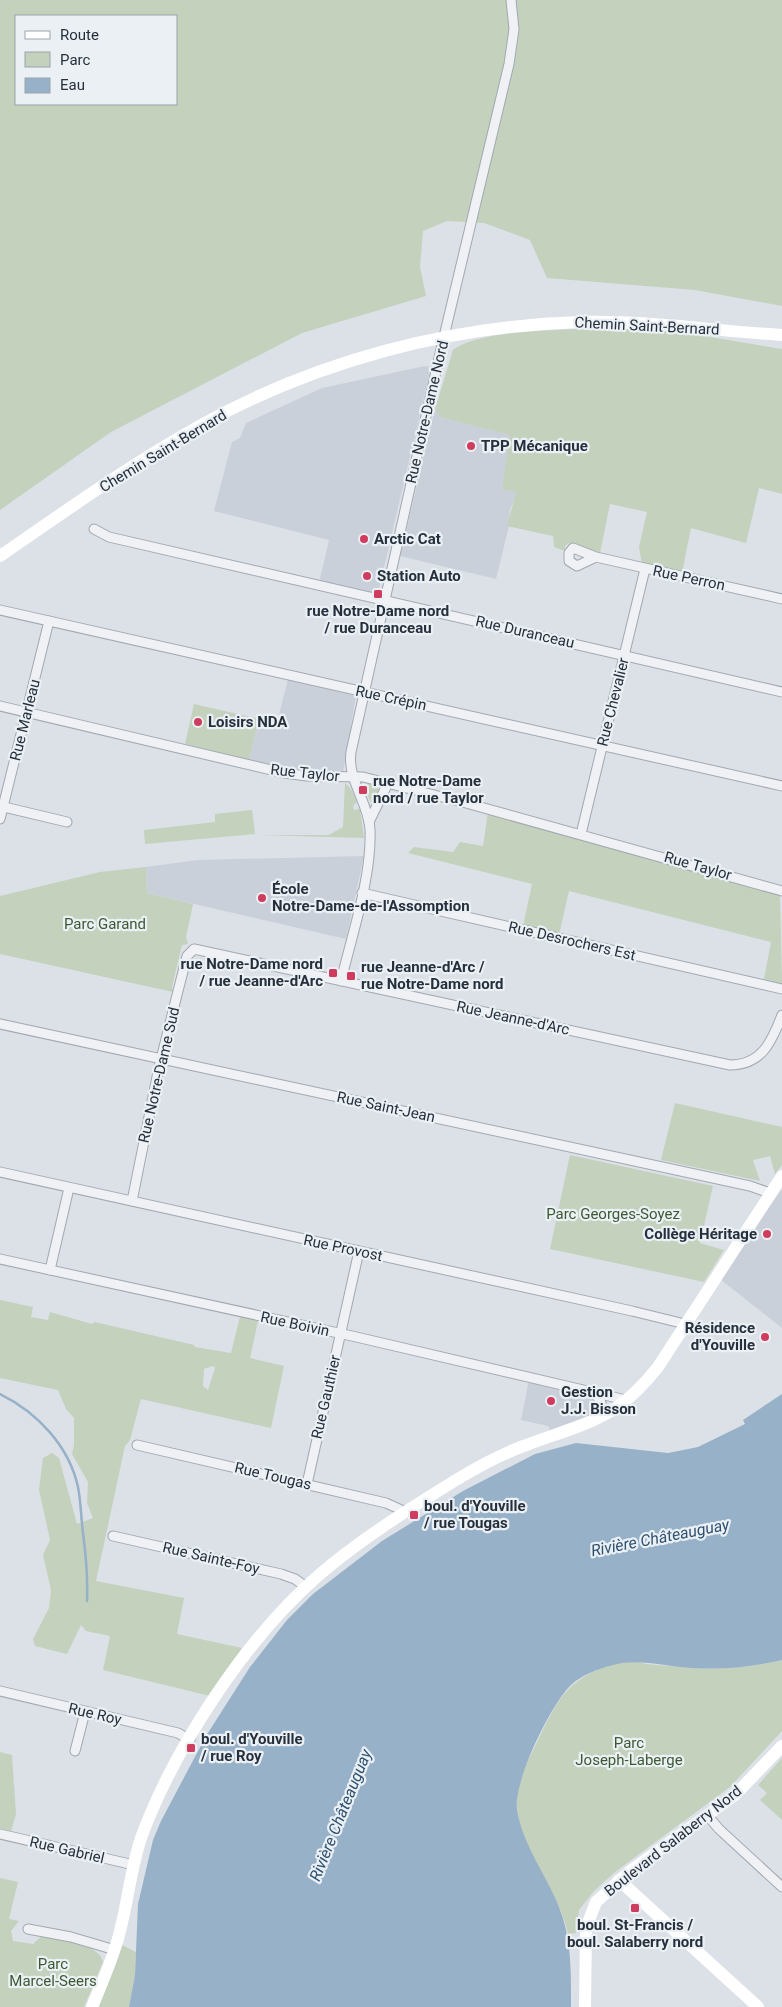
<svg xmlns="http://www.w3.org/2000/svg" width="782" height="2007" font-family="Roboto,sans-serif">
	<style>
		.built { fill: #cad0d9 }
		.green { fill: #c3d1bd; fill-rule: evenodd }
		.water { fill: #96b1c8 }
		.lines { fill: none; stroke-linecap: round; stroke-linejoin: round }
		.stream { stroke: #96b1c8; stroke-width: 2.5 }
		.street-casing { stroke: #a2a8b1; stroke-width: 11 }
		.street { stroke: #eff1f5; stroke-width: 9 }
		.secondary { stroke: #fff; stroke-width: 12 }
		.poi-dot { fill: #d03c5d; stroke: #ebf0f4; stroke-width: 2 }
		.labels { text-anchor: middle; stroke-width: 4.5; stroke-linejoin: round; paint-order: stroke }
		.street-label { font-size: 15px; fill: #26303d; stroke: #ebf0f4 }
		.poi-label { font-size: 15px; font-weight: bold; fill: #26303d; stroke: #ebf0f4; text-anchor: start }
		.park-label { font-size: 15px; fill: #3c5933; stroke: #ebf0f4 }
		.water-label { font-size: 16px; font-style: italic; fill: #2f5171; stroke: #ebf0f4 }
	</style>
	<rect width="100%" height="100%" fill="#dce1e7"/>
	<g class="built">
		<polygon points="425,366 431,367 378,593 376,595 319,583 329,540 214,511 232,442 240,438 246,423 322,388"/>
		<polygon points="435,409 440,417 511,435 502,489 517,492 510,510 509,526 496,579 400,556"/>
		<polygon points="288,679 356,696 343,772 299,770 249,760 259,719 277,723"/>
		<polygon points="364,856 346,939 147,893 146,867 198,860"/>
		<polygon points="782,1189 782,1328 720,1279"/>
		<polygon points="529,1380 588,1395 588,1397 594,1400 596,1408 589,1416 550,1430 548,1426 521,1420"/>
	</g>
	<g class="green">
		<path d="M 0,0 L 782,0 L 782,306 L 695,290 L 547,278 L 530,240 L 484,223 L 447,221 L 423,231 L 420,267 L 426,296 L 302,333 L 111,432 L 0,510 ZM 16,16 L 176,16 L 176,104 L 16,104 Z"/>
		<path d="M 614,328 L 674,331 L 782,349 L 782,494 L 759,488 L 746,543 L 691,528 L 682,573 L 642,564 L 639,547 L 647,512 L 610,504 L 600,553 L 569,543 L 565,546 L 565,551 L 554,547 L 553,536 L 507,526 L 516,492 L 502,489 L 510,435 L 440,417 L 435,409 L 453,350 C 480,328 578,330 614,328 Z"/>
		<polygon points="194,704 259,719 249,760 185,744"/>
		<polygon points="345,783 351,789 357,802 353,806 354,810 360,809 364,838 258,835 329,835 343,827"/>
		<polygon points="366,784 376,785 379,790 372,804 364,789"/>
		<polygon points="252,810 255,834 145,844 144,830 215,822 215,814"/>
		<polygon points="488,812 780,895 782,983 764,979 771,942 569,891 559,935 523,926 532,884 408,853 414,847 453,852 460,842 483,846"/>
		<polygon points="146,867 147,893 193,904 186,937 188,944 182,945 172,987 173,992 0,954 0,896 100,872"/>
		<polygon points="675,1103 782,1127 782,1165 775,1174 770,1156 753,1160 760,1181 661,1160"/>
		<polygon points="570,1155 713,1186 700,1243 724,1250 704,1282 550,1249"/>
		<path d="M 0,1300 L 33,1307 L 31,1317 L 48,1320 L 50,1312 L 92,1324 L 95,1322 L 194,1345 L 195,1347 L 231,1353 L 240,1317 L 258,1321 L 250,1358 L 284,1366 L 271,1428 L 141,1399 L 130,1440 L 125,1446 L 96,1581 L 184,1598 L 177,1634 L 242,1648 L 210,1696 L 103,1670 L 110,1636 L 86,1631 L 81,1625 L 67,1654 L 35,1646 L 33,1639 L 49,1608 L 51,1590 L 43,1555 L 50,1540 L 39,1490 L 43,1458 L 52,1453 L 59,1458 L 77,1524 L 93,1518 L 87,1503 L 88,1482 L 72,1454 L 74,1445 L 74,1418 L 66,1409 L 58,1390 L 0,1378 ZM 213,1366 L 215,1368 L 208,1390 L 203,1386 L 204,1369 Z"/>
		<path d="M 782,1660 L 782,1731 L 730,1787 L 615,1872 L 594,1891 L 579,1910 L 576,1933 L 568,1934 C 559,1889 520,1854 517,1808 C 515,1783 530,1757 540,1736 C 557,1701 567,1681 605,1667 C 613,1665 623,1661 631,1661 C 636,1661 641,1663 646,1664 C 660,1665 677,1667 691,1668 C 723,1670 752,1667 782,1660 Z"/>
		<polygon points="0,1752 12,1755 16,1814 11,1831 0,1828"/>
		<polygon points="782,1758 782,1820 760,1800 767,1793 758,1785"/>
		<path d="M 0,1878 L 18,1882 L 9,1919 L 19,1921 L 11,1931 L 13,1941 L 33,1944 L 43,1935 C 59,1938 101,1945 103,1962 L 84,2007 L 0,2007 Z"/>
		<polygon points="122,1945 136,1952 135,1975 129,2007 99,2007"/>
	</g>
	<path class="water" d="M 782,1394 L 782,1660 C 752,1667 723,1670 692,1668 C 665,1667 639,1658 613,1665 C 598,1669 581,1675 570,1686 C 550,1706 513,1782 517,1810 C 523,1846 546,1874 559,1907 C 572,1939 571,1974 571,2007 L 129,2007 L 135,1975 L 138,1904 L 153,1840 L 161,1821 L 206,1736 L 250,1667 L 287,1620 L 313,1594 L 382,1541 L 463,1491 L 535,1454 L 576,1443 L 668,1453 L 698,1447 L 745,1424 L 743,1420 Z"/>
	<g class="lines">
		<path class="stream" d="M 0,1394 C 37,1412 69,1446 78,1487 C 81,1502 81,1518 83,1533 C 86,1556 88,1578 87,1601"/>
		<g class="street-casing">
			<g id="street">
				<polyline points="94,529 109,537 782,692"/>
				<polyline points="596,557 577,566 569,561 569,553 573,548 596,557 782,599"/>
				<polyline points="0,610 782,786"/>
				<polyline points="0,706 284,773 307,776 363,777 466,803 782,891"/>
				<polyline points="0,806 67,822"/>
				<polyline points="0,819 49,621"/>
				<polyline points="369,822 388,783"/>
				<polyline points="581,834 645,569"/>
				<polyline points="362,893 782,989"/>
				<path d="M 341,981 C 352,934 372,877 370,829 C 368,801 347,780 351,752 L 441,349 L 509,64 L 514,29 L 511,0"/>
				<polyline points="0,1024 750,1186 770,1193"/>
				<polyline points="0,1172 632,1311 685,1324"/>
				<path d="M 132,1201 L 159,1067 L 178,991 L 187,956 L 194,949 L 730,1065 C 762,1065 772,1041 782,1015"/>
				<polyline points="0,1259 352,1336 626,1400"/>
				<polyline points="50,1270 69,1188"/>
				<polyline points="591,1392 600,1399 604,1415"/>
				<polyline points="137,1445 386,1503 406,1512"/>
				<polyline points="307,1484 359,1251"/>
				<polyline points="113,1536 281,1574 295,1579 306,1587"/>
				<polyline points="0,1691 178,1733 190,1740"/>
				<polyline points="75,1751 85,1712"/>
				<polyline points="707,1815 719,1829 782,1887"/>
				<polyline points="0,1834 134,1865"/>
				<polyline points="28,1929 71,1937 115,1950"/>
			</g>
		</g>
		<use href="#street" class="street"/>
		<g class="secondary">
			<path d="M 0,556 C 67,510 134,462 205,423 C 319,360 451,326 580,322 C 648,320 715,331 782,335"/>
			<polyline points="619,1880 758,2007"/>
			<path d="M 92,2007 C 102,1982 114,1957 120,1931 C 128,1900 131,1868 141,1838 C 174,1748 246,1638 319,1575 C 361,1539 409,1509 456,1480 C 479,1466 503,1453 529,1444 C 558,1433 590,1425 616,1408 C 632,1397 646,1382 658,1367 L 782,1176"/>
			<polyline points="585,2007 586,1928 596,1902 630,1871 735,1795 782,1746"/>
		</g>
	</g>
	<g class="poi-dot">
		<circle cx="471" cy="446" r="5"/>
		<circle cx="364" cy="539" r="5"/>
		<circle cx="367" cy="576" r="5"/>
		<rect x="373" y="589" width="10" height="10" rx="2.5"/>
		<circle cx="198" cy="722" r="5"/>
		<rect x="358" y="785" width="10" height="10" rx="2.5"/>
		<circle cx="262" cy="898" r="5"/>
		<rect x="328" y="968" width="10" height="10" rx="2.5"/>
		<rect x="346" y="971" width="10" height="10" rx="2.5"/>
		<circle cx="767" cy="1234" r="5"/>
		<circle cx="765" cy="1337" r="5"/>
		<circle cx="551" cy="1401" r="5"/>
		<rect x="409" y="1510" width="10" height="10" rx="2.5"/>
		<rect x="186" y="1743" width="10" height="10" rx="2.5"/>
		<rect x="630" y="1903" width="10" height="10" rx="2.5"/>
	</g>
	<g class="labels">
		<g class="street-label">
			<text transform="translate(647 326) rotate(3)" y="5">Chemin Saint-Bernard</text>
			<text transform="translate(427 412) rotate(-77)" y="5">Rue Notre-Dame Nord</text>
			<text transform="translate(163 451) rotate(-31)" y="5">Chemin Saint-Bernard</text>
			<text transform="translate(689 578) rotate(12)" y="5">Rue Perron</text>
			<text transform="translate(525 632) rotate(13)" y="5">Rue Duranceau</text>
			<text transform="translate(391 698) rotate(12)" y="5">Rue Crépin</text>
			<text transform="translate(613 702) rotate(-76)" y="5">Rue Chevalier</text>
			<text transform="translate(25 720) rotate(-76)" y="5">Rue Marleau</text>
			<text transform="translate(305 773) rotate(6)" y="5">Rue Taylor</text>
			<text transform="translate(698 866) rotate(16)" y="5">Rue Taylor</text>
			<text transform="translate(572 941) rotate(13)" y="5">Rue Desrochers Est</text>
			<text transform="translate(513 1018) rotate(12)" y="5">Rue Jeanne-d'Arc</text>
			<text transform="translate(159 1075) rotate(-77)" y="5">Rue Notre-Dame Sud</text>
			<text transform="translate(386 1107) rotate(12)" y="5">Rue Saint-Jean</text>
			<text transform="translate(343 1248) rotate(12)" y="5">Rue Provost</text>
			<text transform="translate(295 1324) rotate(12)" y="5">Rue Boivin</text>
			<text transform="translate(326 1397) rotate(-77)" y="5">Rue Gauthier</text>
			<text transform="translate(273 1476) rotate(13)" y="5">Rue Tougas</text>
			<text transform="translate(211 1558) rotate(13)" y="5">Rue Sainte-Foy</text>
			<text transform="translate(95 1714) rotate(13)" y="5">Rue Roy</text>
			<text transform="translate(673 1841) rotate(-38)" y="5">Boulevard Salaberry Nord</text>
			<text transform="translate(67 1850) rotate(13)" y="5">Rue Gabriel</text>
		</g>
		<g class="poi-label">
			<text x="481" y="451">TPP Mécanique</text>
			<text x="374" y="544">Arctic Cat</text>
			<text x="377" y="581">Station Auto</text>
			<text x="378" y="616" text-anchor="middle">rue Notre-Dame nord<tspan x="378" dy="17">/ rue Duranceau</tspan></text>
			<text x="208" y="727">Loisirs NDA</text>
			<text x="373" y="786">rue Notre-Dame<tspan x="373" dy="17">nord / rue Taylor</tspan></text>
			<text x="272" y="894">École<tspan x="272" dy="17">Notre-Dame-de-l'Assomption</tspan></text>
			<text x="323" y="969" text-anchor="end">rue Notre-Dame nord<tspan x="323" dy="17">/ rue Jeanne-d'Arc</tspan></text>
			<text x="361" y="972">rue Jeanne-d'Arc /<tspan x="361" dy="17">rue Notre-Dame nord</tspan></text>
			<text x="757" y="1239" text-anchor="end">Collège Héritage</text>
			<text x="755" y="1333" text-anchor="end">Résidence<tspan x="755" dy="17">d'Youville</tspan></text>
			<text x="561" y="1397">Gestion<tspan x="561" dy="17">J.J. Bisson</tspan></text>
			<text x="424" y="1511">boul. d'Youville<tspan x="424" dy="17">/ rue Tougas</tspan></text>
			<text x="201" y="1744">boul. d'Youville<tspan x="201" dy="17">/ rue Roy</tspan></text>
			<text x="635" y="1930" text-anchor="middle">boul. St-Francis /<tspan x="635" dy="17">boul. Salaberry nord</tspan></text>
		</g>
		<g class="park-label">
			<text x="105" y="929">Parc Garand</text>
			<text x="613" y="1219">Parc Georges-Soyez</text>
			<text x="629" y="1748">Parc<tspan x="629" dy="17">Joseph-Laberge</tspan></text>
			<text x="53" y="1969">Parc<tspan x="53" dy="17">Marcel-Seers</tspan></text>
		</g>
		<g class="water-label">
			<text transform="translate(660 1537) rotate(-11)" y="6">Rivière Châteauguay</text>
			<text transform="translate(340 1815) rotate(-68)" y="6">Rivière Châteauguay</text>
		</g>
	</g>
	<rect x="15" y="15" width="162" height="90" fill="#ebf0f4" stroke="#9ca3ab"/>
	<rect x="25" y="31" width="25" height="8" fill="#ffffff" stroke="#9ca3ab"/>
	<text x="60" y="40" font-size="15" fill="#26303d">Route</text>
	<rect x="25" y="52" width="25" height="15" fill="#c3d1bd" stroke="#9ca3ab"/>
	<text x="60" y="65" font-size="15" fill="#26303d">Parc</text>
	<rect x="25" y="78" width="25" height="15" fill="#96b1c8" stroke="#9ca3ab"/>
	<text x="60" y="90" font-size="15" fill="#26303d">Eau</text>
</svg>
